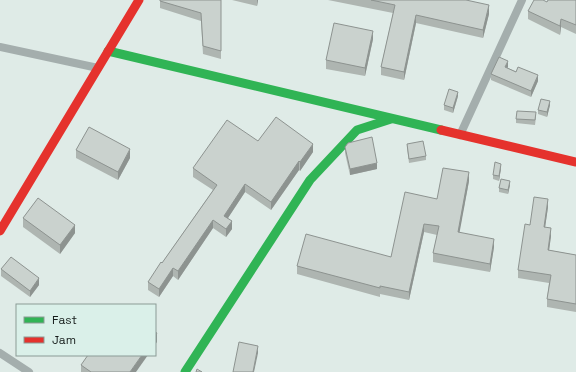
<svg xmlns="http://www.w3.org/2000/svg" width="576" height="372" font-family="'Space Grotesk',sans-serif">
	<style>
		.lines { fill: none; stroke-linecap: round; stroke-linejoin: round }
		.street { stroke: #a4aead; stroke-width: 8 }
		.fast { stroke: #30b455; stroke-width: 9 }
		.jam { stroke: #e5322d; stroke-width: 9 }
		.wall { fill: #aeb5b1 }
		.shaded-wall { fill: #8d9390 }
		.building { fill: #cad2ce; stroke: #8d9390 }
	</style>
	<rect width="100%" height="100%" fill="#dfebe7"/>
	<g class="lines">
		<g class="street">
			<polyline points="0,47 98,68"/>
			<polyline points="460,135 522,0"/>
			<polyline points="0,353 29,372"/>
		</g>
		<g class="fast">
			<polyline points="108,51 441,130"/>
			<polyline points="185,372 310,180 357,130 391,119"/>
		</g>
		<g class="jam">
			<polyline points="441,130 576,162"/>
			<polyline points="0,231 139,0"/>
		</g>
	</g>
	<g class="wall">
		<polygon points="221,0 221,59 203,54 201,21 160,8 160,1"/>
		<polygon points="232,0 258,0 257,6"/>
		<polygon points="328,0 466,0 489,14 483,38 416,23 404,80 381,75 381,67 393,13"/>
		<polygon points="576,0 576,34 561,27 560,35 528,19 528,11 547,2"/>
		<polygon points="373,39 365,76 326,69 326,60"/>
		<polygon points="508,68 538,81 531,97 491,80 491,74"/>
		<polygon points="458,96 453,113 444,110 444,105"/>
		<polygon points="550,105 547,117 538,114 538,110"/>
		<polygon points="536,117 535,125 516,123 516,119"/>
		<polygon points="258,141 313,152 300,171 299,170 271,210 245,192 228,218 232,229 226,237 213,228 178,280 173,276 159,297 148,290 148,282 162,263 213,190 193,177 193,168"/>
		<polygon points="407,144 426,156 426,160 409,163 407,148"/>
		<polygon points="345,147 377,169 350,175 345,153"/>
		<polygon points="76,150 130,158 118,180 76,158"/>
		<polygon points="501,168 499,181 493,179 493,175"/>
		<polygon points="469,181 459,232 494,247 490,272 433,262 433,253 437,235 424,232 409,300 380,294 380,297 297,274 297,266 391,257 437,199"/>
		<polygon points="510,185 508,194 499,192 499,188"/>
		<polygon points="548,207 545,227 551,236 549,250 576,255 576,312 547,307 547,299 549,283 518,278 518,270 530,225"/>
		<polygon points="23,218 75,233 60,254 23,227"/>
		<polygon points="1,269 39,285 30,297 1,276"/>
		<polygon points="81,365 136,372 81,372"/>
	</g>
	<g class="shaded-wall">
		<polygon points="257,0 258,0 257,6"/>
		<polygon points="489,5 489,14 483,38 483,30"/>
		<polygon points="416,15 416,23 404,80 404,72"/>
		<polygon points="561,19 561,27 560,35 560,26"/>
		<polygon points="373,31 373,39 365,76 365,68"/>
		<polygon points="508,61 508,67 505,73 505,67"/>
		<polygon points="538,75 538,81 531,97 531,91"/>
		<polygon points="458,92 458,96 453,113 453,108"/>
		<polygon points="550,101 550,105 547,117 547,112"/>
		<polygon points="313,144 313,152 300,171 300,162"/>
		<polygon points="130,149 130,158 118,180 118,172"/>
		<polygon points="299,161 299,170 271,210 271,202"/>
		<polygon points="377,163 377,169 350,175 350,169"/>
		<polygon points="501,164 501,168 499,181 499,176"/>
		<polygon points="469,172 469,181 458,241 458,232"/>
		<polygon points="510,181 510,185 508,194 508,190"/>
		<polygon points="245,184 245,192 224,224 224,216"/>
		<polygon points="548,199 548,207 544,235 544,227"/>
		<polygon points="213,220 213,228 178,280 178,271"/>
		<polygon points="232,221 232,229 226,237 226,229"/>
		<polygon points="424,224 424,232 409,300 409,292"/>
		<polygon points="75,225 75,233 60,254 60,245"/>
		<polygon points="551,228 551,236 548,258 548,250"/>
		<polygon points="494,239 494,247 490,272 490,264"/>
		<polygon points="173,268 173,276 159,297 159,289"/>
		<polygon points="39,278 39,285 30,297 30,291"/>
		<polygon points="157,333 157,342 155,345 155,336"/>
		<polygon points="258,346 258,353 254,372 253,372"/>
		<polygon points="142,355 148,355 136,372 130,372"/>
	</g>
	<g class="building">
		<polygon points="160,0 221,0 221,51 203,46 201,13 160,1"/>
		<polygon points="371,0 466,0 489,5 483,30 416,15 404,72 381,67 395,5"/>
		<polygon points="534,0 543,0 547,2 548,0 576,0 576,25 561,19 560,26 528,11"/>
		<polygon points="334,23 373,31 365,68 326,60"/>
		<polygon points="499,57 508,61 505,67 516,72 518,67 538,75 531,91 491,74"/>
		<polygon points="449,89 458,92 453,108 444,105"/>
		<polygon points="541,99 550,101 547,112 538,110"/>
		<polygon points="517,111 536,112 535,120 516,119"/>
		<polygon points="276,117 313,144 300,162 299,161 271,202 245,184 224,216 232,221 226,229 213,220 178,271 173,268 159,289 148,282 161,262 162,263 217,185 193,168 227,120 258,141"/>
		<polygon points="89,127 130,149 118,172 76,150"/>
		<polygon points="372,137 377,163 350,169 345,147 348,143"/>
		<polygon points="423,141 426,156 409,159 407,144"/>
		<polygon points="495,162 501,164 499,176 493,175"/>
		<polygon points="443,168 469,172 458,232 494,239 490,264 433,253 439,226 424,224 409,292 380,286 380,288 297,266 306,234 391,257 405,192 437,199"/>
		<polygon points="501,179 510,181 508,190 499,188"/>
		<polygon points="534,197 548,199 544,227 551,228 548,250 576,255 576,304 547,299 551,275 518,270 525,224 530,225"/>
		<polygon points="38,198 75,225 60,245 23,218"/>
		<polygon points="11,257 39,278 30,291 1,269"/>
		<polygon points="155,332 157,333 155,336"/>
		<polygon points="239,342 258,346 253,372 233,372"/>
		<polygon points="88,355 142,355 130,372 91,372 81,365"/>
		<polygon points="197,369 202,372 196,372"/>
	</g>
	<rect x="16" y="304" width="140" height="52" fill="#daf0e9" stroke="#8b9b96"/>
	<rect x="24" y="317" width="20" height="6" fill="#30b455" stroke="#8b9b96"/>
	<text x="52" y="324" font-size="12" fill="#151c1a">Fast</text>
	<rect x="24" y="337" width="20" height="6" fill="#e5322d" stroke="#8b9b96"/>
	<text x="52" y="344" font-size="12" fill="#151c1a">Jam</text>
</svg>
